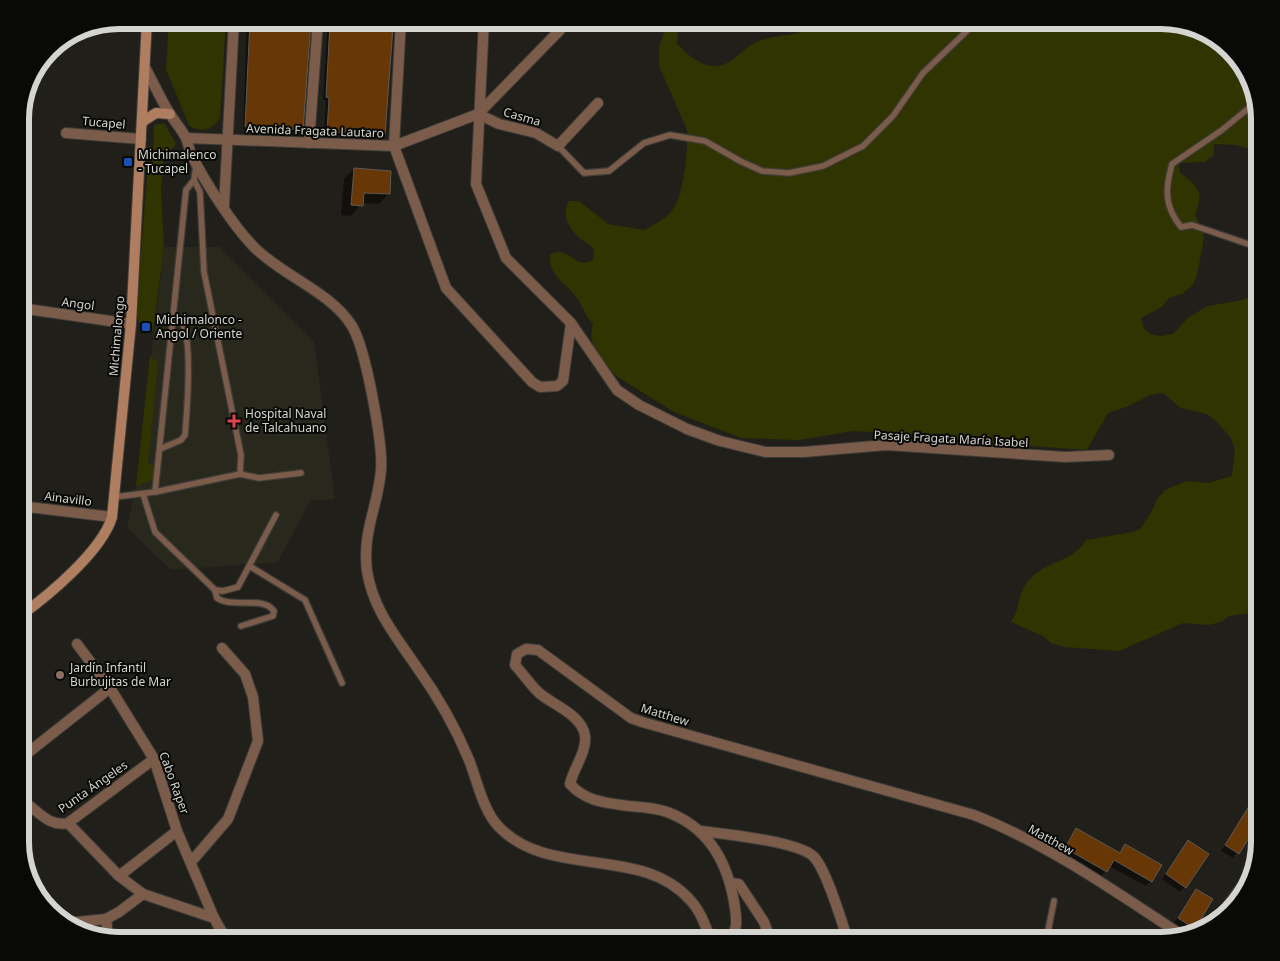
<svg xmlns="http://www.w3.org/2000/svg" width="1280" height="961" font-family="'Noto Sans',sans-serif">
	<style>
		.built { fill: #29281c }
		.green { fill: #303400 }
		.shadow { fill: #0007 }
		.building { fill: #683706; stroke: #5e5854 }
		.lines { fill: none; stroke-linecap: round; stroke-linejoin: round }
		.lane-casing { stroke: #3d3c37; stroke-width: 8 }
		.street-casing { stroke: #3d3c37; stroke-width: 12 }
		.secondary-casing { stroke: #3d3c37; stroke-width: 12 }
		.lane { stroke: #7b5b49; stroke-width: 5.5 }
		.street { stroke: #7b5b49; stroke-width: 10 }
		.secondary { stroke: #af7d5f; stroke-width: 10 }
		.transit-dot { fill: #1a4fb4; stroke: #090907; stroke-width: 2 }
		.health-dot { fill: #e0444e; stroke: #090907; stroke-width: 2 }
		.education-dot { fill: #8d6e63; stroke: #090907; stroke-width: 2 }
		.labels { text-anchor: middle; stroke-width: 4; stroke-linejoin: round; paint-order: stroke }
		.street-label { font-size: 12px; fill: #d4d4d0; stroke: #090907 }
		.poi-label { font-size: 12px; fill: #d4d4d0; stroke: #090907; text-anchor: start }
		.rim { fill: none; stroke: #d4d4d0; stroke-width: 6 }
	</style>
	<rect width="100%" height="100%" fill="#201f1a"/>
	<polygon class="built" points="164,247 220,247 314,341 335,499 310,501 278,562 171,570 127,528 136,486"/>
	<g class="green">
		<path d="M 169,20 L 226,20 L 220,117 C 214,130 200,134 189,125 L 166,69 Z"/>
		<path d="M 668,20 L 679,20 L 677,44 C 687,54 701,67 717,66 C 733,65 744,46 759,41 C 784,32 796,40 820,20 L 1161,20 L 1221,41 L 1250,76 L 1260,119 L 1260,153 L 1237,145 L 1214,144 L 1214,155 L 1204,162 L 1179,163 L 1180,173 C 1199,186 1204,193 1195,215 L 1204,232 L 1203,243 L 1197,276 L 1192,286 L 1182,294 L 1169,298 L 1162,307 L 1141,318 L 1144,329 L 1150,334 L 1161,336 L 1173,334 L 1189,317 L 1208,306 L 1243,300 L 1260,292 L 1260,612 L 1229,616 L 1221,622 L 1208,625 L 1183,623 L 1119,651 L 1065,647 L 1051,643 L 1043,636 L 1011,622 C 1022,606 1015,591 1035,574 C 1051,561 1074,560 1086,540 L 1133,532 L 1141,528 L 1153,509 L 1157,499 L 1165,490 L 1186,481 L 1208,483 L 1232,476 L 1235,450 L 1231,438 L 1216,421 L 1207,414 L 1181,408 L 1163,393 L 1150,395 L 1129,406 L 1108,413 L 1087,450 L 1017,445 L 999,448 L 980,447 L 949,436 L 853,431 L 799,440 L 741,438 L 674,412 L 616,376 L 596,353 L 591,337 L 593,323 C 586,318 582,304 576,297 C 568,286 555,279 551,266 C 550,262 550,258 550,254 C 570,245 573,270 593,260 L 594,248 C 578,239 557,221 569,201 L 579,201 L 608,224 L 644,230 C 648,229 668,216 670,213 C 684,198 688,151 687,130 L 659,66 L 659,47 Z"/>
		<path d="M 727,20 L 776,20 C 762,27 751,28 736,28 Z"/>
		<polygon points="164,123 176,144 164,158 161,189 164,247 153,331 142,330 136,314 148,166 153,158 154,125"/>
		<polygon points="150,356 158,362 148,464 154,465 154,480 136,486"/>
	</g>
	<g class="shadow">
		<polygon points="247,20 311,20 302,129 299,132 243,129"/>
		<polygon points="328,20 392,20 384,134 381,137 324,134 326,100 323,100"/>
		<polygon points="354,169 389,193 379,204 362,203 351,216 341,215 344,179"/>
		<polygon points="1254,800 1260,817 1233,858 1221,851"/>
		<polygon points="1076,829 1119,853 1125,846 1151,881 1146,886 1109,866 1101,877 1060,853"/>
		<polygon points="1184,847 1185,887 1180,892 1162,879"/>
		<polygon points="1196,890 1194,928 1189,933 1174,923"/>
	</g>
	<g class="building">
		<polygon points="250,20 311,22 303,130 245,127"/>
		<polygon points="340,20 384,20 384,26 393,26 385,135 327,132 329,98 326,97 330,23 340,24"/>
		<polygon points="354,168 391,171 390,194 364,193 363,206 351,205"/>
		<polygon points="1254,798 1260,802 1260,820 1239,854 1225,845"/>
		<polygon points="1076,828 1120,853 1125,844 1162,865 1152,882 1114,860 1107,872 1065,848"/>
		<polygon points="1188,840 1209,854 1186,888 1166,874"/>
		<polygon points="1196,889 1213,899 1195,929 1178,918"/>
	</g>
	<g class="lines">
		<g class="lane-casing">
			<g id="lane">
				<path d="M 1256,102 L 1222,130 L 1172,164 C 1165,189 1164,206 1181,227 L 1192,225 L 1260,248"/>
				<polyline points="558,146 584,173 609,171 644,143 670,135 705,141 740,161 762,171 789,173 823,166 863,146 893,116 923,73 972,26 986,20"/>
				<path d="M 160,449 L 181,440 L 185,435 C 187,411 193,341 182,322 C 180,319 176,316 173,314"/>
				<polyline points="240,474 259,478 301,473"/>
				<polyline points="155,492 186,190 194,180"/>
				<polyline points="143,494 155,532 215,590 223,591 238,587 276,515"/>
				<polyline points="114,497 155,492 240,474 241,455 204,272 200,192 194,180 196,166"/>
				<polyline points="251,567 305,600 342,683"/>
				<path d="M 215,590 L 217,598 C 233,609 262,595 274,611 L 273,616 L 241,626"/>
				<polyline points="1046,941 1054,901"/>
			</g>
		</g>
		<g class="street-casing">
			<g id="street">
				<polyline points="401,20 394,146 446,288 532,382 540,387 557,386 563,381 571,323"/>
				<polyline points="484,20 476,184 506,258 571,323 617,390 639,405 687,429 720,441 765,452 804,452 886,445 1065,457 1109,455"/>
				<path d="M 146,69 C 154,84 161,100 170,114 C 175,122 182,130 186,138 C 188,143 189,149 191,154 C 205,182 233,226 255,248 C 283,276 331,292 352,326 C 366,349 383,444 381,470 C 378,507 362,531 367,571 C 373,609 395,635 416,666 C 437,695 455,726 469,760 C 477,780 483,811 499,827 C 550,880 642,844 691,901 C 701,912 706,927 711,941"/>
				<polyline points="478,114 499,124 536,133 558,146 598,103"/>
				<polyline points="66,133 141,139"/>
				<polyline points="186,138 394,146 478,114 560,30 564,20"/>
				<polyline points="309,143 318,20"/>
				<polyline points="224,206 234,20"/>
				<polyline points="20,308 131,324"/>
				<polyline points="20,506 112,517"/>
				<polyline points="77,644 110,688 154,759 177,831 214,918 227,941"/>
				<polyline points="20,759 110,688"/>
				<path d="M 20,799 C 36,808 48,828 68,823 L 154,759"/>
				<polyline points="68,823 119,876 143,894 214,918"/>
				<path d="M 701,831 C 724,834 796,841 813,856 C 826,868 842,922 848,941"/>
				<polyline points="191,862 228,819 258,741 253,697 245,674 222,648"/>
				<polyline points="119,876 177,831"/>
				<polyline points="730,883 739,884 764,922 771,941"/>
				<polyline points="106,919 108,937"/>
				<polyline points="1216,922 1248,878"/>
				<polyline points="67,923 106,919 119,912 143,894"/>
				<path d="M 727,941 C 740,932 736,915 734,902 C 727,861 708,827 667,812 C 656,808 641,807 629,806 C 607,803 586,802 570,784 C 573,769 587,752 585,736 C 582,714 552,705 538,692 C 530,684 523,674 515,665 L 517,654 L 526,649 L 538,650 L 631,718 L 642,722 L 974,815 C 1048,844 1116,892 1183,936"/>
			</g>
		</g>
		<g class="secondary-casing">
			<g id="secondary">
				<polyline points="142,122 156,113 170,114"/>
				<path d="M 20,616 C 49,595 102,551 112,517 L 131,324 L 147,20"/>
			</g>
		</g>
		<use href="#lane" class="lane"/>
		<use href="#street" class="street"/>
		<use href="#secondary" class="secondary"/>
	</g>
	<g class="transit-dot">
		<rect x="123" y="157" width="10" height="10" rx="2.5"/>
		<rect x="141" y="322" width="10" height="10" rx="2.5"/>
	</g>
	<path class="health-dot" d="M231.5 413.5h5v5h5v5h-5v5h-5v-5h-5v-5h5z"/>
	<circle class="education-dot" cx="60" cy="675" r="5"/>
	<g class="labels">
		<g class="street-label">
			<text transform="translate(522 117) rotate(16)" y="4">Casma</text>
			<text transform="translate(104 123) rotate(5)" y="4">Tucapel</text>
			<text transform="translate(315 131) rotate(2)" y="4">Avenida Fragata Lautaro</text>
			<text transform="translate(78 304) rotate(8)" y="4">Angol</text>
			<text transform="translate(117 336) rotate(-85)" y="4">Michimalongo</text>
			<text transform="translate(951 439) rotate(3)" y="4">Pasaje Fragata María Isabel</text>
			<text transform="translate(68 499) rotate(7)" y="4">Ainavillo</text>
			<text transform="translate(665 715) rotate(17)" y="4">Matthew</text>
			<text transform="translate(174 783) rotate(70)" y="4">Cabo Raper</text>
			<text transform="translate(93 787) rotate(-35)" y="4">Punta Ángeles</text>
			<text transform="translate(1051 840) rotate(29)" y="4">Matthew</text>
		</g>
		<g class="poi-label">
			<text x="138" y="159">Michimalenco<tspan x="138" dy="14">- Tucapel</tspan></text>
			<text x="156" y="324">Michimalonco -<tspan x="156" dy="14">Angol / Oriente</tspan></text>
			<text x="245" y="418">Hospital Naval<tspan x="245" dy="14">de Talcahuano</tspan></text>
			<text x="70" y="672">Jardín Infantil<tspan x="70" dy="14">Burbujitas de Mar</tspan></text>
		</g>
	</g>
	<path d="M0 0H1280V961H0ZM119 29H1161A90 90 0 0 1 1251 119V842A90 90 0 0 1 1161 932H119A90 90 0 0 1 29 842V119A90 90 0 0 1 119 29Z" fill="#090907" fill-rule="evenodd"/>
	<path class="rim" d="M119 29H1161A90 90 0 0 1 1251 119V842A90 90 0 0 1 1161 932H119A90 90 0 0 1 29 842V119A90 90 0 0 1 119 29Z"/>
</svg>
